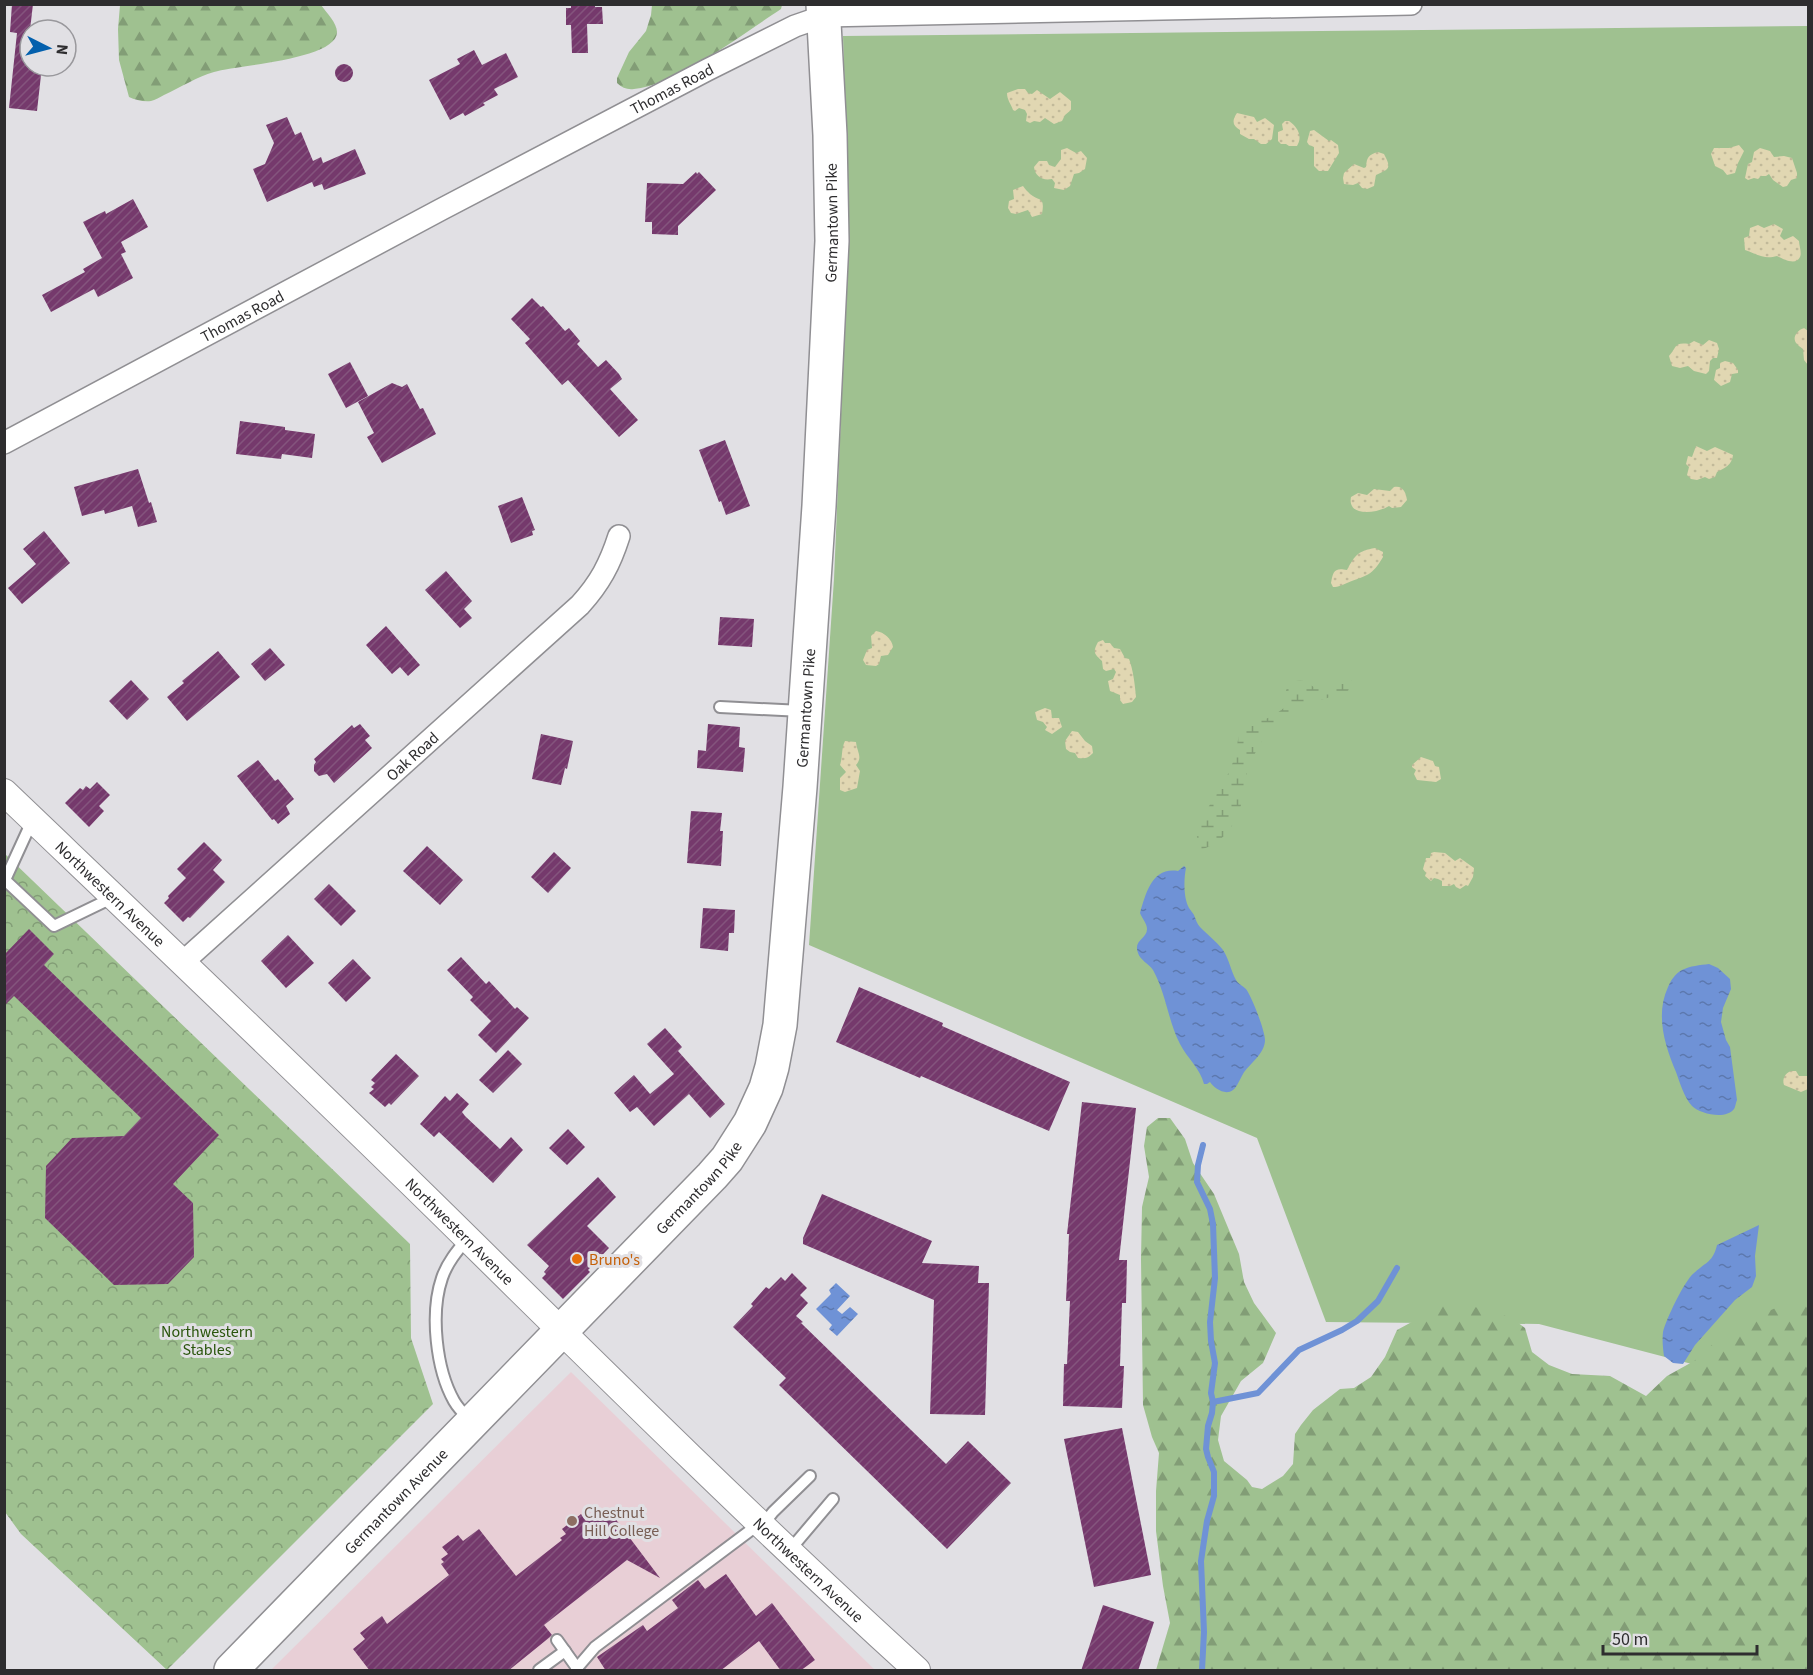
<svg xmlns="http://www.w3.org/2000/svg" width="1813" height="1675" font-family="'Source Sans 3',sans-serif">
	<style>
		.education { fill: #e8cfd6 }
		.grass { fill: #9fc190 }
		.forest { fill: url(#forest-firs) }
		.wetland { fill: url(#wetland-marsh) }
		.sand { fill: url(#sand-dots) }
		.park { fill: url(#park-crowns) }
		.water { fill: url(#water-ripples) }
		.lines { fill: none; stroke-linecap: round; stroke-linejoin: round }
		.stream { stroke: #6f92d6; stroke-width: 6 }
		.building { fill: url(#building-hatch) }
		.service-casing { stroke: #908f93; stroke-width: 14 }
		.minor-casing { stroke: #908f93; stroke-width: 24 }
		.tertiary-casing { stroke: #908f93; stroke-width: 28 }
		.primary-casing { stroke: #908f93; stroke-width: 36 }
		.service { stroke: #fff; stroke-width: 10 }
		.minor { stroke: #fff; stroke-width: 21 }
		.tertiary { stroke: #fff; stroke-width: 26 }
		.primary { stroke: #fff; stroke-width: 33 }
		.food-dot { fill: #e8710a; stroke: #e1e0e4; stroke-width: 2 }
		.education-dot { fill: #8d6e63; stroke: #e1e0e4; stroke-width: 2 }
		.labels { text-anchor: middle; stroke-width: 6; stroke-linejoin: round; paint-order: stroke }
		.street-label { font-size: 16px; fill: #2e2d2f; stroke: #e1e0e4 }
		.food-label { font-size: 16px; fill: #c56008; stroke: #e1e0e4; text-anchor: start }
		.park-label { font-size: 16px; fill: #2a550c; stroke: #e1e0e4 }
		.education-label { font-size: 16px; fill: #785e54; stroke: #e1e0e4; text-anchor: start }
	</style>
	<defs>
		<pattern id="forest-firs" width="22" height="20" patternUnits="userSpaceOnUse" patternTransform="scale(1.5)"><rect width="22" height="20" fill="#9fc190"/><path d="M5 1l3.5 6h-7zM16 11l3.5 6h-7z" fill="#829d76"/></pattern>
		<pattern id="wetland-marsh" width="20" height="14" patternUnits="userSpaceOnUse" patternTransform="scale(1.5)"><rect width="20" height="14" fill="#9fc190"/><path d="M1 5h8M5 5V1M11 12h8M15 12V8" fill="none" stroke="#829d76"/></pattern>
		<pattern id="sand-dots" width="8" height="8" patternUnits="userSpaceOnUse" patternTransform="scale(1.5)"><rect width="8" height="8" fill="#e1d7b2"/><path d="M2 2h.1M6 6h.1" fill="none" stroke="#c1b999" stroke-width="1.8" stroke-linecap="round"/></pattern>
		<pattern id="park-crowns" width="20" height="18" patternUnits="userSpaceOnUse" patternTransform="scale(1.5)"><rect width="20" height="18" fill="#9fc190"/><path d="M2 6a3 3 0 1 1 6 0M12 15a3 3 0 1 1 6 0" fill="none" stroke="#829d76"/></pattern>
		<pattern id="water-ripples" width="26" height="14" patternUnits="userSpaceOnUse" patternTransform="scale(1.5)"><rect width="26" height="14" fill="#6f92d6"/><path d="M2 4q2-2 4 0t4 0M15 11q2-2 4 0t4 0" fill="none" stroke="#5c78ae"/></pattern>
		<pattern id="building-hatch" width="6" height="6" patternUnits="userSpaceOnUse" patternTransform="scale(1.5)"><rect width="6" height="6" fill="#75396c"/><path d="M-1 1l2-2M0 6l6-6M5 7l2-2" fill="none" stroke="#84547d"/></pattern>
	</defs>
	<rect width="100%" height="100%" fill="#e1e0e4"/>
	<polygon class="education" points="571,1372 875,1670 271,1670"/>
	<polygon class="grass" points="1808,26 1808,1359 1753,1380 1539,1324 1326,1322 1257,1138 809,945 834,579 849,226 843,36"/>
	<g class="forest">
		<path d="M 120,5 L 321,5 C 326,12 337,23 337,32 C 337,60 236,65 214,72 C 197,77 181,87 164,95 C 160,97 155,100 151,101 C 144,102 135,100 129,97 L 119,60 L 118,29 Z"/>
		<path d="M 652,5 L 652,4 L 782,5 L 781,9 C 744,33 676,85 634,89 C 628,90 622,88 617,83 L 617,78 L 629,52 L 646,31 L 651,15 Z"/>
		<polygon points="1158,1118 1170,1118 1185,1139 1193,1163 1214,1194 1239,1254 1244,1282 1254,1303 1276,1333 1263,1363 1241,1381 1221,1416 1218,1440 1224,1461 1247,1480 1252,1487 1262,1489 1283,1476 1293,1464 1295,1434 1301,1425 1313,1410 1340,1389 1354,1388 1371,1377 1385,1357 1397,1330 1445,1304 1464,1305 1491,1310 1513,1319 1525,1328 1532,1352 1549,1365 1572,1374 1610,1376 1646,1396 1667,1376 1694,1361 1715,1342 1738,1324 1778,1307 1808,1298 1808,1670 1156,1670 1170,1623 1163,1586 1156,1531 1156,1491 1159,1453 1152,1437 1143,1405 1141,1259 1142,1207 1149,1177 1144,1146 1147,1127"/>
	</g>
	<path class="wetland" d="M 1349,679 L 1354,682 L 1353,687 C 1344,695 1335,695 1324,699 C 1302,707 1272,723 1260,744 C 1255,753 1250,763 1247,773 C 1244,782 1244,792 1242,801 C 1237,823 1223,845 1199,850 C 1200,841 1194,836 1198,827 C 1207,805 1225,786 1233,762 C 1239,746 1236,727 1252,717 C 1266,725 1278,712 1289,704 L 1286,697 L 1286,690 C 1298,676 1302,679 1315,688 Z"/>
	<g class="sand">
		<path d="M 1018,89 L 1025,89 L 1028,93 L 1032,94 L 1037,90 L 1050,99 L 1060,92 L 1071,101 L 1071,110 L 1065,115 L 1062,121 L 1054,124 L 1045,118 L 1040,122 L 1034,121 L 1030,123 L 1026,121 L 1027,114 L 1025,110 L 1019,108 L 1015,111 L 1013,110 C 1011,104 1007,100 1007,93 Z"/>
		<path d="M 1237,113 L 1254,117 L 1257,122 L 1265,118 L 1274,125 L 1272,139 L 1266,144 L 1261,144 L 1254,139 L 1249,139 L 1240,134 L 1240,130 C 1232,126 1232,120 1237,113 Z"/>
		<path d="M 1285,121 L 1289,121 C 1298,127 1303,137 1297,146 L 1289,146 L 1286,144 L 1281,144 L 1278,141 L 1278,132 L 1283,130 L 1282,124 Z"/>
		<polygon points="1314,130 1329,141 1331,140 1338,145 1339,153 1328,171 1319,171 1314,166 1314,147 1309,145 1307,142 1310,131"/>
		<polygon points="1739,145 1744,151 1738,163 1735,173 1727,175 1723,170 1715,166 1711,154 1714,148 1729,148"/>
		<path d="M 1067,148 L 1076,153 L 1081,151 L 1087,158 L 1085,169 L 1079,173 L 1074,174 L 1070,186 L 1064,190 L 1054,188 L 1055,183 L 1052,179 C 1042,181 1035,176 1034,167 L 1039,161 L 1047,161 L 1049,165 L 1055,167 L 1061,159 L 1061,150 Z"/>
		<polygon points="1760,148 1770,151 1774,157 1784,156 1792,158 1797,173 1797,178 1791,180 1787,186 1783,187 1773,180 1769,174 1766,176 1761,176 1758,179 1754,178 1748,180 1745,178 1748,164 1752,162 1754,152"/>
		<path d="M 1378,152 L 1384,154 C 1392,169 1389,169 1376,175 L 1374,186 L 1367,189 L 1362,188 L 1358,183 L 1353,185 L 1344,184 L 1343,178 L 1344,173 L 1354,164 L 1364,168 L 1366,167 C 1367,157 1368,155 1378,152 Z"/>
		<path d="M 1023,186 C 1025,189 1028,192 1030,194 C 1040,202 1045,196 1042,214 L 1032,217 L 1028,210 L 1016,214 L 1011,213 L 1008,208 L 1009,201 L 1014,199 L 1013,190 Z"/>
		<path d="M 1774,224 L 1783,229 L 1780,236 L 1784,240 L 1793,236 L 1799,241 C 1799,245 1802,253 1800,257 C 1796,266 1783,259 1777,256 C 1764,260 1757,254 1745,250 L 1744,238 L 1749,236 L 1750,228 L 1758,225 L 1764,228 Z"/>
		<path d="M 1804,328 L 1808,331 L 1808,365 L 1804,360 L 1803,349 C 1801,347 1798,346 1797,344 C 1791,337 1798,330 1804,328 Z"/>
		<path d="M 1709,340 L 1717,343 L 1719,349 L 1717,358 L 1713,358 L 1710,361 L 1709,371 L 1706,374 L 1694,371 L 1688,366 L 1680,368 L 1672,366 L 1669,356 C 1677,347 1674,342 1689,344 L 1694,341 L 1703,345 Z"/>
		<polygon points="1725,361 1733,363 1738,370 1738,373 1732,374 1730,382 1721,386 1714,380 1716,370 1720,368 1720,363"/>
		<path d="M 1696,446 L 1707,451 L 1715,447 L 1733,455 C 1732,465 1725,468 1717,472 L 1715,477 L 1709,479 L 1705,477 L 1697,480 L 1691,479 L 1687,475 L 1689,467 L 1686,464 L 1688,456 L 1692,457 Z"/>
		<path d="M 1394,487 C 1403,485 1406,493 1407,500 L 1401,507 L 1392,508 L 1389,506 C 1378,513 1347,518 1351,497 L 1358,493 L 1367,495 L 1374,489 L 1390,491 Z"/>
		<path d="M 1375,548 L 1383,552 L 1383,557 C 1372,576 1367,575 1347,583 C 1342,585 1339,587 1333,587 L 1331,583 C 1333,572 1334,567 1347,570 C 1355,555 1358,551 1375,548 Z"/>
		<path d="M 876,631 C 884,632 892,639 893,647 L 888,655 L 881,656 L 879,664 L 876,666 L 866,665 L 863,660 L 867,650 L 872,648 L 871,636 Z"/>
		<path d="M 1103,640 L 1105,643 L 1110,643 L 1114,648 L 1120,649 L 1125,658 L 1129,659 C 1133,669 1135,685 1136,697 L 1132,702 L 1123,704 L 1120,700 L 1120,695 L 1110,691 L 1108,681 L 1113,679 L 1116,672 L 1114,669 L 1106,671 L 1103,669 L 1102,661 C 1095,654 1092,653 1098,642 Z"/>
		<polygon points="1045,708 1051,710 1052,718 1059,718 1062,727 1052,734 1045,730 1047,727 1043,722 1037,720 1035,712"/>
		<path d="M 1072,731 L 1078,732 L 1085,741 L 1092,746 L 1093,753 C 1088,758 1085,759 1078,758 L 1075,753 L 1070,752 L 1066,749 L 1065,741 Z"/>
		<path d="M 845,741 L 856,742 C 857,752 863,757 856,765 L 860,771 L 857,788 L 845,792 L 840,790 L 840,778 L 846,772 L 840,765 C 843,756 841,749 845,741 Z"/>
		<polygon points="1421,757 1433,761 1435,766 1439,767 1441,779 1436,782 1417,780 1414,774 1416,770 1412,767 1412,765"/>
		<polygon points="1434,852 1445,853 1455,861 1460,858 1474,868 1473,877 1468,886 1466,885 1460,889 1456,887 1454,884 1450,886 1442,886 1442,881 1438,879 1434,878 1431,881 1425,876 1426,873 1423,869 1426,858 1430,858 1431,853"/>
		<path d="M 1791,1071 L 1796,1071 L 1799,1076 L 1808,1076 L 1808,1089 L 1801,1092 L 1784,1085 C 1782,1079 1785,1073 1791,1071 Z"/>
	</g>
	<polygon class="park" points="5,854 410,1244 411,1338 433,1404 167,1670 21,1534 5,1512"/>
	<g class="water">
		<path d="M 1184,866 L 1186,868 C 1184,878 1183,897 1189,908 C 1191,911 1193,913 1194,915 C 1196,920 1197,924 1200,927 C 1208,935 1216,941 1223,950 C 1229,959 1231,971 1236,980 C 1238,984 1242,985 1246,989 C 1252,997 1265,1031 1265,1040 C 1265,1054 1249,1064 1243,1074 C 1240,1079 1237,1087 1233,1090 C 1225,1096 1214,1088 1210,1082 L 1207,1084 L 1204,1084 C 1200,1068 1187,1058 1180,1044 C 1168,1021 1166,993 1153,970 C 1149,964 1140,960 1138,953 C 1133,940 1147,939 1147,929 C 1147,924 1142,918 1140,913 C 1146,893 1152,867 1178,871 Z"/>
		<path d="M 1709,964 L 1718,968 L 1730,979 L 1731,989 L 1723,1008 L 1721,1022 L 1726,1040 L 1730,1047 L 1737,1100 C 1736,1102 1735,1108 1734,1109 C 1726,1120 1700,1114 1692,1106 C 1684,1097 1680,1083 1676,1072 C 1665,1046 1655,1015 1668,987 C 1671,980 1675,974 1682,970 C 1690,966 1700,965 1709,964 Z"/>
		<path d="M 1759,1225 L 1755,1256 L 1756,1276 L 1752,1287 L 1735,1300 L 1695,1345 L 1683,1364 L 1673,1363 L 1664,1356 C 1663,1349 1662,1340 1663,1332 C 1666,1320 1684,1281 1694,1273 C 1706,1262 1713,1262 1717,1245 Z"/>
		<polygon points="836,1283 850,1296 837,1310 842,1314 850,1307 858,1314 837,1336 829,1329 832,1325 816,1309 831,1294 829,1290"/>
	</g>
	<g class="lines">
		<g class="stream">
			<polyline points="1213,1402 1258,1393 1299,1350 1342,1330 1357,1321 1378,1301 1397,1268"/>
			<polyline points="1202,1670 1204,1632 1201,1561 1207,1521 1214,1496 1214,1472 1208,1457 1206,1449 1208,1426 1212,1413 1213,1402 1211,1393 1215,1363 1211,1341 1210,1322 1215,1278 1213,1224 1210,1209 1197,1182 1198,1165 1203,1145"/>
		</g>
	</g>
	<g class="building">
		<polygon points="12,4 33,4 30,30 30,66 42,66 37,111 9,108 17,33 10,32"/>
		<polygon points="571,4 595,4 595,7 602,7 603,24 587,24 588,53 572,53 571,25 566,25 566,8 571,8"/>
		<polygon points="474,50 482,65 506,53 518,77 494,89 498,95 483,103 485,105 465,116 463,113 450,120 429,80 460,64 457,59"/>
		<circle cx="344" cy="73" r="9"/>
		<polygon points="287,117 295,135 301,132 313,161 321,157 323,163 355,149 366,174 324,190 322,184 314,187 312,182 267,202 253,169 265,164 274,143 266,125"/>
		<polygon points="696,172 697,174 699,172 716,190 678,226 678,235 652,234 652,222 645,222 647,183 683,184"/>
		<polygon points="133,199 148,227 121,242 126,252 121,254 133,278 98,297 94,289 51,312 42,295 85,272 83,269 102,258 83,222 105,211 106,214"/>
		<polygon points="532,298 541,307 543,306 565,331 569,328 580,341 577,344 598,367 606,360 619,374 622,379 610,389 638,420 619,437 568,380 562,385 525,343 530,339 511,319"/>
		<polygon points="350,362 368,396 346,408 328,374"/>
		<polygon points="392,383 402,387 407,384 420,409 423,408 436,434 382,463 367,437 374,433 358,402"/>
		<polygon points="240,421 285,427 285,430 315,434 312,458 282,454 281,459 236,454"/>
		<polygon points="725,440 750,506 726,515 721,501 719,502 699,450"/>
		<polygon points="138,469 149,503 151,502 157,522 138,527 132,506 105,514 104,510 82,516 74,487"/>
		<polygon points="522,497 535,530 532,531 533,535 511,543 498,506"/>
		<polygon points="44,531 70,563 22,604 8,588 36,564 23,549"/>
		<polygon points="446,571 472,601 464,609 472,618 460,628 425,590"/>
		<polygon points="720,617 754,619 752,647 718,645"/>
		<polygon points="386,626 420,665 408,676 400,667 392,674 366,645"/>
		<polygon points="270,648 285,665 265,681 251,664"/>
		<polygon points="218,651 240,677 187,721 167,697 184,683 182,681"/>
		<polygon points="131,680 149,699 127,720 109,701"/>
		<polygon points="360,724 370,736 365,740 372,748 334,783 327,774 319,776 314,771 314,765 316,762 314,759 352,725 354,728"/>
		<polygon points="708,724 740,727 739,747 745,748 743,772 697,768 698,750 706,751"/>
		<polygon points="541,734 573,741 567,769 565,768 561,785 532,779"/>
		<polygon points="258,760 275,781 278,779 294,799 286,806 290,814 278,824 274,819 272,820 237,776"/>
		<polygon points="97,782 110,795 99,806 104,811 89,827 65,803 80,788 83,790 86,786 90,789"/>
		<polygon points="691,811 722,813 720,831 723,831 721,866 687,863"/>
		<polygon points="204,842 222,860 213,870 225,882 190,918 188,917 183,922 164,903 169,898 168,896 186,878 177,869"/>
		<polygon points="427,846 463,880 440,905 403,871"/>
		<polygon points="554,852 571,868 548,893 531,877"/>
		<polygon points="329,884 356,911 341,926 314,899"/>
		<polygon points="703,908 735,910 734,933 729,933 728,951 700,948"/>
		<polygon points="29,929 54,954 44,965 219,1135 173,1184 193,1203 194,1257 168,1284 114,1285 45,1218 46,1166 72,1138 124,1136 141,1118 14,996 4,1006 4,955"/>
		<polygon points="288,935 314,963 286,988 261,961"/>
		<polygon points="461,957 486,984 489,981 515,1009 517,1007 529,1018 496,1053 478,1035 491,1021 470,1000 473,997 447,970"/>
		<polygon points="353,959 371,978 346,1002 328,983"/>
		<polygon points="859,987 943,1023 942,1026 1070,1082 1049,1131 921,1076 920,1078 836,1042"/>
		<polygon points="665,1028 682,1047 678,1051 725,1104 710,1118 689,1094 654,1126 637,1107 630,1112 614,1093 634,1075 650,1094 674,1074 647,1044"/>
		<polygon points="508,1050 522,1064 493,1093 479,1080"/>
		<polygon points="396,1054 419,1076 391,1105 389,1103 385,1107 369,1093 374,1089 371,1087 375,1083 371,1080"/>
		<polygon points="457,1093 469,1104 462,1112 465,1116 500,1149 511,1137 523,1150 493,1183 439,1132 434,1137 420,1124 445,1096 450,1101"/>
		<polygon points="1082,1102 1136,1108 1119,1260 1127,1260 1126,1303 1122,1303 1120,1366 1124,1366 1122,1408 1063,1406 1064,1364 1067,1364 1070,1301 1066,1301 1069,1234 1067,1234"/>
		<polygon points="568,1129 585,1147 567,1165 549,1148"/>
		<polygon points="598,1177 616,1197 587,1226 609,1248 588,1270 590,1272 563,1299 542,1278 546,1274 544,1272 549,1266 527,1245"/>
		<polygon points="822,1194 932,1241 922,1263 979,1266 978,1283 989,1283 985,1415 930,1414 934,1300 803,1244 803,1238"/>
		<polygon points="792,1273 807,1288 800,1295 808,1303 796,1316 803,1322 801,1323 946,1464 968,1441 1011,1483 947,1549 779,1385 786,1378 733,1327 753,1306 751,1304 766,1287 769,1289 781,1277 785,1281"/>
		<polygon points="1122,1428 1151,1575 1094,1587 1064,1439"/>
		<polygon points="598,1511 611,1513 660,1578 627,1560 544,1625 552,1635 550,1637 508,1671 370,1671 353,1649 365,1639 360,1633 382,1616 387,1624 449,1575 441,1564 444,1562 441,1559 448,1554 442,1547 458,1535 463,1541 479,1529 516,1576 562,1540 560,1538 566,1534 562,1529 581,1514 586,1521"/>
		<polygon points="726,1574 756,1616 772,1603 815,1660 800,1671 781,1671 759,1641 720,1671 606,1671 597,1657 643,1625 647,1631 678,1608 672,1600 698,1580 705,1589"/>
		<polygon points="1103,1605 1154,1622 1138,1671 1081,1671"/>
	</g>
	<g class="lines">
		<g class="service-casing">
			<g id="service">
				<polyline points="720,707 802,711"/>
				<polyline points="33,819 5,880 54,926 114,897"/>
				<path d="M 467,1239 C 457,1251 447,1263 442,1278 C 430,1313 436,1369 454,1401 C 458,1408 464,1414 469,1419"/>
				<polyline points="762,1526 773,1512 810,1476"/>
				<polyline points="789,1551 833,1499"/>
				<polyline points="557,1640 577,1668"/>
				<polyline points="539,1670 565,1651"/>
				<polyline points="576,1670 577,1668 595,1647 759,1524"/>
			</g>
		</g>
		<g class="minor-casing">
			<g id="minor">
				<path id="s1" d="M 4,443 L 442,209 L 707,70 L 795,26 L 824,16 L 1411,4"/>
				<path id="s2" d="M 183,962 L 580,605 C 600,583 610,564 619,536"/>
			</g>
		</g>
		<g class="tertiary-casing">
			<g id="tertiary">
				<path id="s3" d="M 4,792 C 159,940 315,1088 467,1238 C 615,1384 763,1530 917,1670"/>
			</g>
		</g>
		<g class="primary-casing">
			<g id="primary">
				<path id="s4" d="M 231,1670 L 712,1176 L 727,1159 L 750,1123 L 766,1088 L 772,1067 L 780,1025 L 786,954 L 800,787 L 819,506 L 832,241 L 830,135 L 823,4"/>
			</g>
		</g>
		<use href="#service" class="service"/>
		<use href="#minor" class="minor"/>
		<use href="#tertiary" class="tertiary"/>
		<use href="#primary" class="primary"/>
	</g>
	<circle class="food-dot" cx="577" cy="1259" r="6"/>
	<circle class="education-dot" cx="572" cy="1521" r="6"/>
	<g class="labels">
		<g class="street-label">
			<text dy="6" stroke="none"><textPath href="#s1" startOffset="756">Thomas Road</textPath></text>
			<text dy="6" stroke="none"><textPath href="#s4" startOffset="1662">Germantown Pike</textPath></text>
			<text dy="6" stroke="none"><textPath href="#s1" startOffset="270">Thomas Road</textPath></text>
			<text dy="6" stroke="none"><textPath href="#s4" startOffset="1176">Germantown Pike</textPath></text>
			<text dy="6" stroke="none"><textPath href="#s2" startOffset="308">Oak Road</textPath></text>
			<text dy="6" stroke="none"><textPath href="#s3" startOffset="147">Northwestern Avenue</textPath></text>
			<text dy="6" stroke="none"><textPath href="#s4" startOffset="672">Germantown Pike</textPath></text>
			<text dy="6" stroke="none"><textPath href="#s3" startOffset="633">Northwestern Avenue</textPath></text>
			<text dy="6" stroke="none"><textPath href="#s4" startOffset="236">Germantown Avenue</textPath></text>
			<text dy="6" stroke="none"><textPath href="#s3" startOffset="1119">Northwestern Avenue</textPath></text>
		</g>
		<g class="food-label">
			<text x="589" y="1265">Bruno's</text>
		</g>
		<g class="park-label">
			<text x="207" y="1337">Northwestern<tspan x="207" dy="18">Stables</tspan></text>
		</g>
		<g class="education-label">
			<text x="584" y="1518">Chestnut<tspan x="584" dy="18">Hill College</tspan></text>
		</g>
	</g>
	<rect width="1813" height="1675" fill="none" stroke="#2e2d2f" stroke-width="12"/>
	<g transform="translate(48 48) rotate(96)"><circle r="28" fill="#e1e0e4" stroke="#99989c" stroke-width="1.5"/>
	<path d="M0-4.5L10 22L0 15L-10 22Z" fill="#0360ad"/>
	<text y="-9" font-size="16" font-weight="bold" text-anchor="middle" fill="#2e2d2f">N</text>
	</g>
	<path d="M1603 1645v9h154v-9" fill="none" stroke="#2e2d2f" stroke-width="3"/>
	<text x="1612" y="1645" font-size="18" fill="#2e2d2f" stroke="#e1e0e4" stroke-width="4.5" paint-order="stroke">50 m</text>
</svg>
